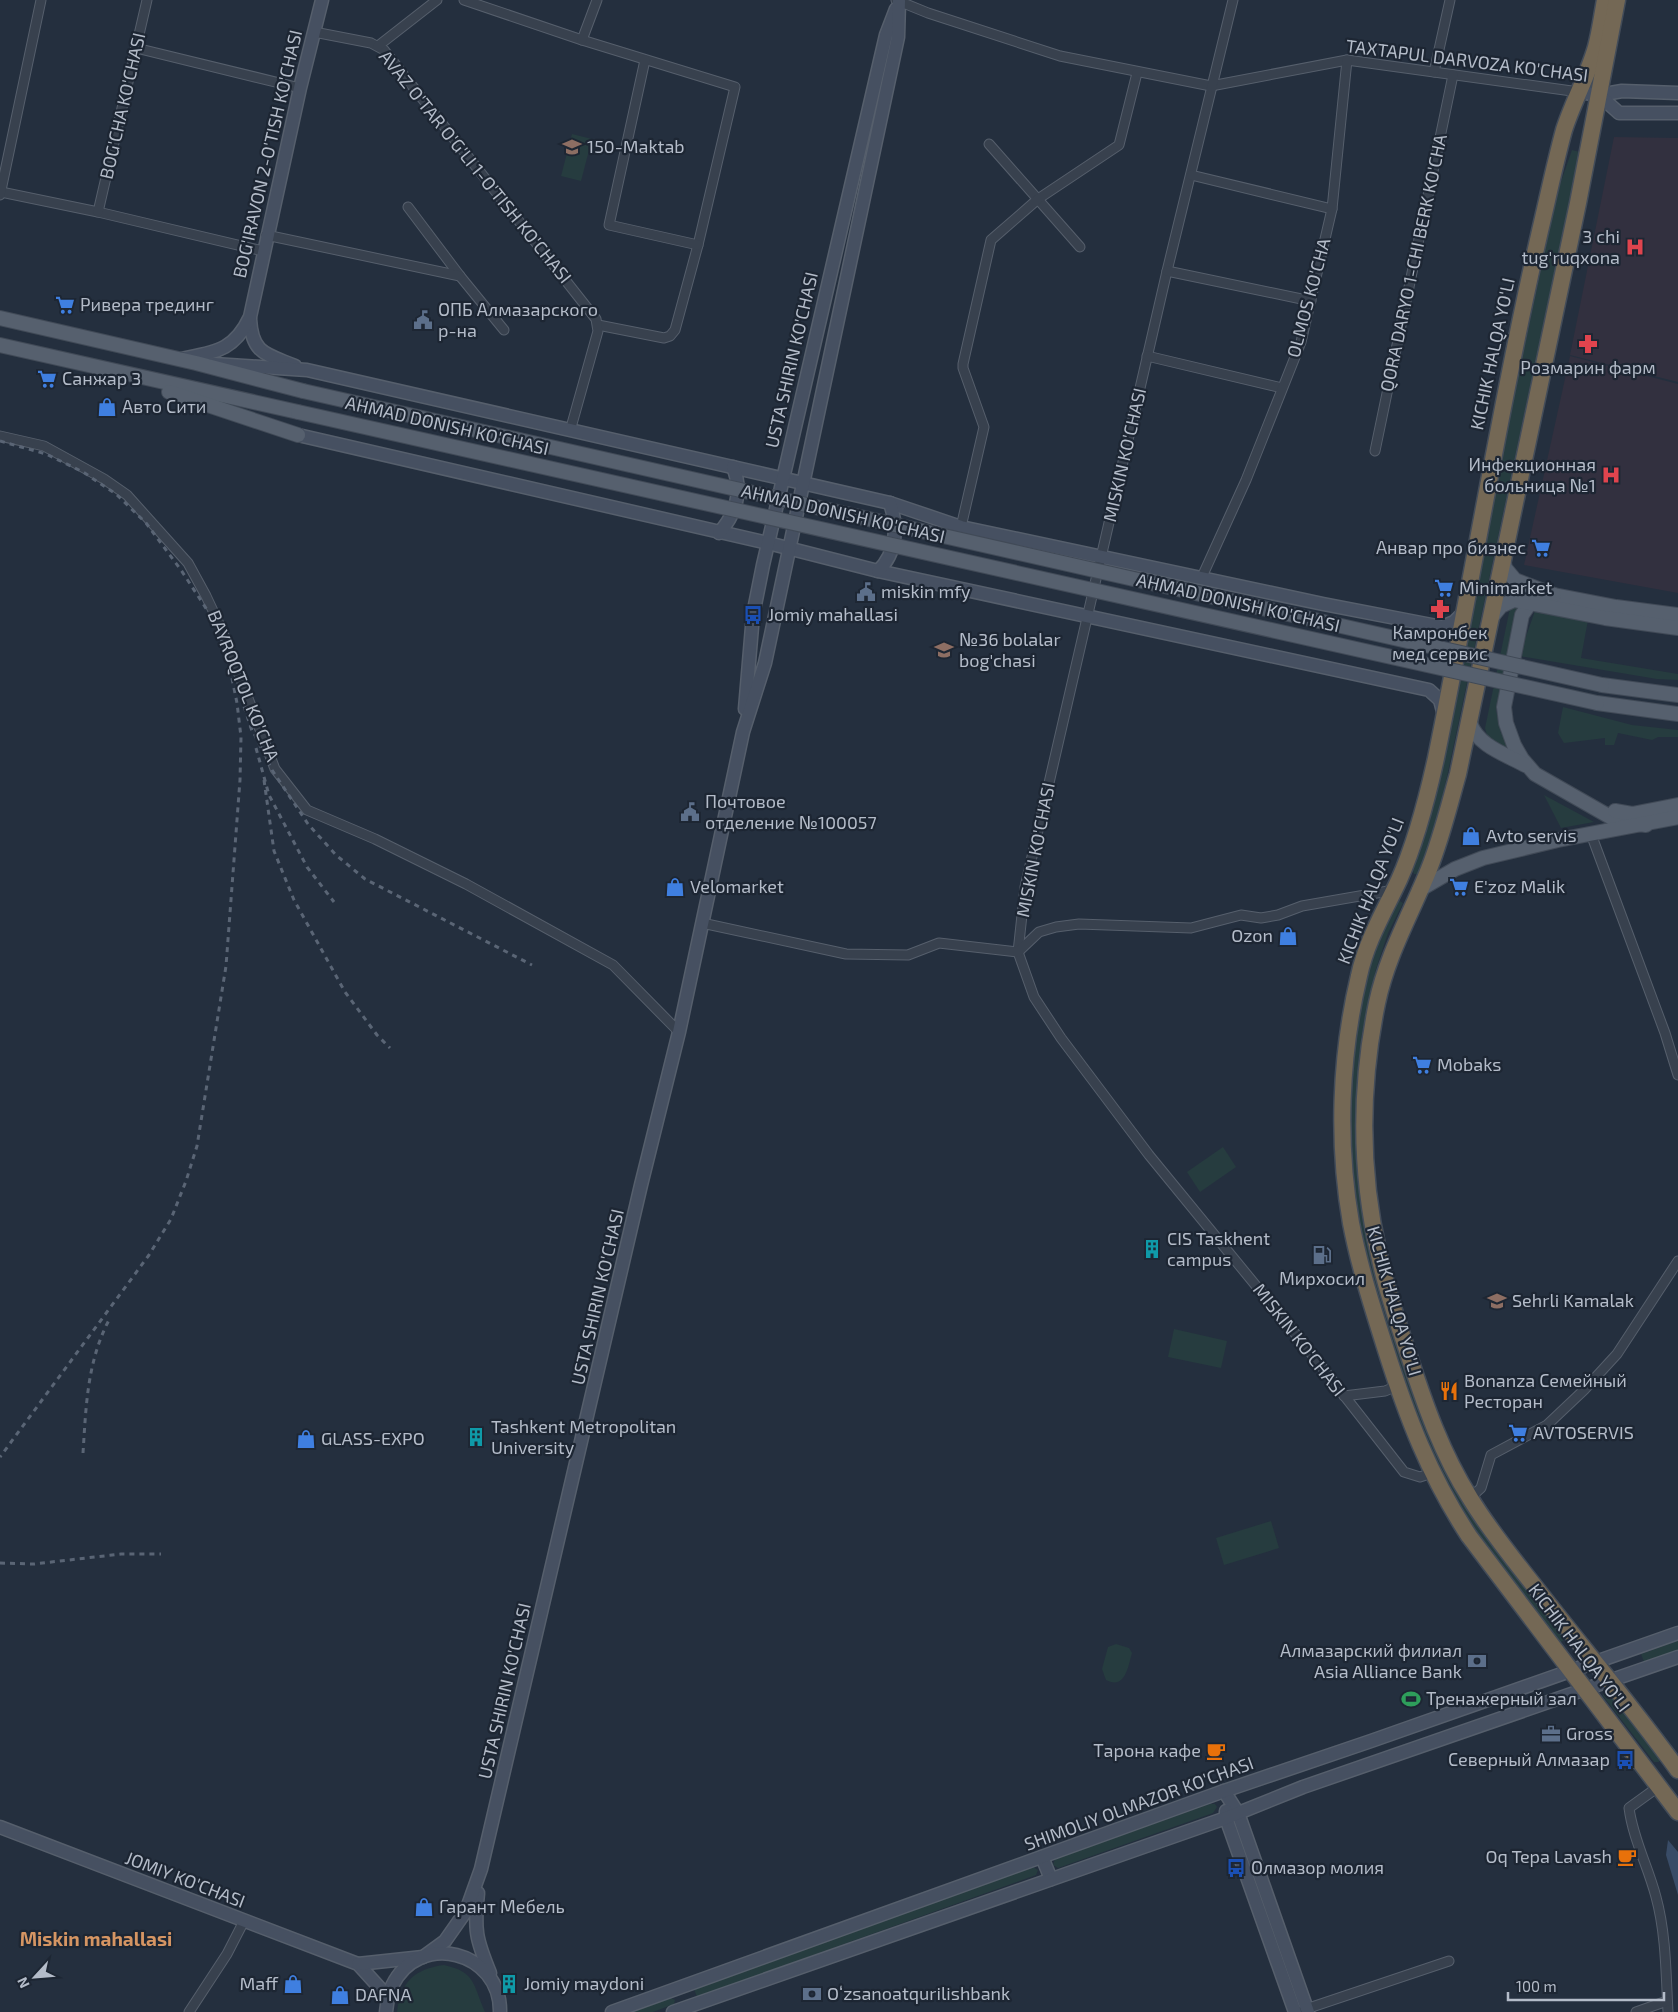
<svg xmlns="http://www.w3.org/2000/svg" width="1678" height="2012" font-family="'Exo 2',sans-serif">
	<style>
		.medical { fill: #32303f }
		.green { fill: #263c3f }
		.water { fill: #394c67 }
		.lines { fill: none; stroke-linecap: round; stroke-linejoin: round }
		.street-casing { stroke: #565f6c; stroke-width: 11 }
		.secondary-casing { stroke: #565f6c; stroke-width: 15 }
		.primary-casing { stroke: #414a57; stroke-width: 16 }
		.highway-casing { stroke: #434c59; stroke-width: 19 }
		.street { stroke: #38414e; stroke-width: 9 }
		.secondary { stroke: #465061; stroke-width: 12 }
		.primary { stroke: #56606e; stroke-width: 14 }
		.highway { stroke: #746855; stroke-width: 16 }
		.rail { stroke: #5a6575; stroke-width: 3; stroke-dasharray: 5 5; stroke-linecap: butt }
		.primary-bridge-casing { stroke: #414a57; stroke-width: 16; stroke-linecap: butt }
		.primary-bridge { stroke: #56606e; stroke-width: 14 }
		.labels { text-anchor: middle; stroke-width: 4.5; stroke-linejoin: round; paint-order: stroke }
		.street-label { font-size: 18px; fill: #b4bcc9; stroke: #1d2633 }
		.poi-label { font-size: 18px; fill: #b4bcc9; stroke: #1d2633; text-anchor: start }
		.neighbourhood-label { font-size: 19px; font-weight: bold; fill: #d59563; stroke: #1d2633 }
	</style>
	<rect width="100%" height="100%" fill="#242f3e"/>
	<g class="medical">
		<polygon points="1614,137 1678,138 1678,382 1570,355"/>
		<polygon points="1570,356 1678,384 1678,593 1524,565"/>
	</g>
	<g class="green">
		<polygon points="572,134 592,139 581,181 561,176"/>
		<polygon points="1572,150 1580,152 1435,833 1418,874 1414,874 1412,868 1558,190"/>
		<polygon points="1523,606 1516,614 1496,710 1501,733 1513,753 1488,739 1485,728 1510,608"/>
		<polygon points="1536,608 1588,620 1581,658 1678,674 1678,680 1657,679 1519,656"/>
		<polygon points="1563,707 1632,725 1678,730 1678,737 1658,737 1652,740 1618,733 1614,745 1605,745 1605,738 1564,743 1558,733"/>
		<polygon points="1544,795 1594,822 1561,828"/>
		<polygon points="1398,900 1403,903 1388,933 1376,969 1361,1039 1356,1111 1359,1173 1441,1461 1462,1501 1473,1517 1565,1639 1560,1643 1466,1521 1425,1440 1384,1323 1362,1241 1354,1190 1349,1128 1351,1075 1358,1018 1373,956 1377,944"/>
		<polygon points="1223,1147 1236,1167 1200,1192 1187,1172"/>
		<polygon points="1174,1329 1227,1341 1221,1368 1168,1357"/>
		<polygon points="1271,1521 1279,1548 1224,1565 1216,1538"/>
		<polygon points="1678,1641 1678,1650 1644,1662 1641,1654"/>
		<path d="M 1116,1644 L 1129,1648 L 1132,1653 C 1128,1667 1125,1690 1106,1680 L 1102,1669 L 1108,1647 Z"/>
		<polygon points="1606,1690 1660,1758 1659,1762 1654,1762 1603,1696 1603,1693"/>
		<polygon points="1210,1804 1215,1804 1217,1807 1213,1813 1058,1868 1053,1865 1055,1859"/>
		<polygon points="1033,1867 1038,1870 1036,1875 697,1997 694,1989"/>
		<path d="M 444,1965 C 476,1972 473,1985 485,2012 L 397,2012 C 401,1982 414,1969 444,1965 Z"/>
		<polygon points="671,1998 675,2000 674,2004 653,2012 632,2012"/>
	</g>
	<polygon class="water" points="1668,1840 1678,1852 1678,1895 1666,1855"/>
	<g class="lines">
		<g class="street-casing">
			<g id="street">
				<polyline points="464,0 582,40 735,87 698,245 675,330 670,336 664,338 598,325"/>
				<polyline points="896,0 928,13 1060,56 1211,86 1347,60 1579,92"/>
				<polyline points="1233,0 1167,271 1025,887 1018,952 1034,997 1061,1038 1149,1155 1307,1348 1404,1472 1420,1477 1432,1473"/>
				<polyline points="314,32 371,43 384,50 596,319 598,331 570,431"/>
				<polyline points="582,40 597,0"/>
				<polyline points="378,46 437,0"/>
				<polyline points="136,48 300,88"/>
				<polyline points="645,60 609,225 698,245"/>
				<polyline points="1434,72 1450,0"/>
				<polyline points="989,144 1080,247"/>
				<polyline points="1191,175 1332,209"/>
				<polyline points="1,192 98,212 263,251"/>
				<polyline points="0,195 41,0"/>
				<polyline points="408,207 460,276 504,330"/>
				<polyline points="98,212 147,0"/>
				<polyline points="266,235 460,276"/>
				<polyline points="1167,271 1311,301"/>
				<polyline points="1147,356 1282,388"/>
				<polyline points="0,436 44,446 104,479 127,495 188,563 206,596 222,630 275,769 307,810 375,839 466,884 613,965 679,1032"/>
				<polyline points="1375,451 1453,75"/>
				<polyline points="961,527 984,427 963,368 963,364 991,240 1038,199 1119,145 1137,73"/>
				<polyline points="1201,579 1246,480 1301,342 1332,209 1347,60"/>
				<polyline points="1591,834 1665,1033 1678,1075"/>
				<polyline points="702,923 846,954 908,955 939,943 1018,952 1039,932 1056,927 1079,924 1191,928 1241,915 1261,918 1278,915 1302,906 1394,890"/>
				<polyline points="1344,1396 1385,1391 1397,1386"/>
				<polyline points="1470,1498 1481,1488 1491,1455 1547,1425 1584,1390 1617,1354 1678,1261"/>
				<path d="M 1658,1787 L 1629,1808 C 1633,1839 1648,1866 1656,1897 C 1666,1933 1666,1975 1668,2012"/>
				<polyline points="1303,2010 1449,1961"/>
				<polyline points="189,2012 227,1954 244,1921"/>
				<polyline points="1636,2012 1667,2001"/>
			</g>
		</g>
		<g class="secondary-casing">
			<g id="secondary">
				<polyline points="1579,92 1599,95 1622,91 1678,93"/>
				<polyline points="1599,95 1619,113 1678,113"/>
				<path d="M 250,319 C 252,354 266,354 295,366"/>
				<path d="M 181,359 C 215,352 234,351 250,317 L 300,88 L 322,0"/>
				<polyline points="214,364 307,370 890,503 961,527 1323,604 1442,627 1454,622 1464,612"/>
				<polyline points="298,435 768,543 878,571 1429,690 1440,700 1444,715"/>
				<path d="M 719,533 C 736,514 743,491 733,467"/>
				<path d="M 878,571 C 897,553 898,527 890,503"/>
				<polyline points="745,709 753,615 763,565 886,35 896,9"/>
				<polyline points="1224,1791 1238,1813 1308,2012"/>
				<polyline points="1226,1811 1226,1818 1295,2012"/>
				<polyline points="0,1827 358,1964 388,1997"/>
				<polyline points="1042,1857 1051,1879"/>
				<path d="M 478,1893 C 474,1930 476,1939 490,1973"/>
				<polyline points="358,1964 423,1957 445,1941 466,1911 481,1869 641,1185 679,1032 743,732 765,663 898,37 899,1"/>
				<path d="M 386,2012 C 387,2003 388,1994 392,1986 C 419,1930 501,1951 500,2012"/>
				<polyline points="612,2012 1224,1791 1371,1741 1678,1633"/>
				<polyline points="673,2012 1226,1818 1303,1787 1678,1657"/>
			</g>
		</g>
		<g class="primary-casing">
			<g id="primary">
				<polyline points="0,318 196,363 303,391"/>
				<polyline points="0,345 298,412"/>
				<polyline points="169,392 298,435"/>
				<polyline points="1503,558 1505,568 1515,580 1554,595 1616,607 1678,615"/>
				<polyline points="1554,595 1530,603 1522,615 1504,707 1506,723 1514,745 1522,759 1535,774 1612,818 1624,822 1646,825"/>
				<polyline points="1491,618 1501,606 1514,600 1605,618 1678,628"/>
				<polyline points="1602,685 1678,695"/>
				<polyline points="1597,703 1678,714"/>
				<path d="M 1470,723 C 1478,746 1505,754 1525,765"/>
				<polyline points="1615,811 1632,814 1678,805"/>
				<polyline points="1419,890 1455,869 1483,858 1558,840 1678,817"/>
			</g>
		</g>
		<g class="highway-casing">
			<g id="highway">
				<path d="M 1605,0 C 1602,16 1600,32 1596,47 C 1588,75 1573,102 1564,130 C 1555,163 1548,197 1540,231 C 1500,406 1472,582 1436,758 C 1427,799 1416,842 1399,880 C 1384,912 1366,942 1359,976 C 1340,1056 1337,1143 1351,1223 C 1359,1265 1372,1306 1385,1347 C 1407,1417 1429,1475 1469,1536 L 1678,1812"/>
				<path d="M 1617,0 L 1578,203 L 1458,774 C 1449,806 1441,839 1429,869 C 1411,914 1387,955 1377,1003 C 1360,1086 1360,1173 1379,1255 C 1386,1290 1398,1323 1409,1356 C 1425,1405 1442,1454 1470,1498 C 1488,1528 1510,1555 1532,1583 C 1580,1645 1632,1706 1678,1770"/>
			</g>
		</g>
		<use href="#street" class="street"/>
		<use href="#secondary" class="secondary"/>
		<use href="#primary" class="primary"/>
		<use href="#highway" class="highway"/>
		<g class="rail">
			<polyline points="0,441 46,454 83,472 116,494 146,523 181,570 215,622 227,654 237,703 241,737 240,780 226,966 197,1146 186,1181 171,1219 149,1255 0,1457"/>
			<polyline points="241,697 252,731"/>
			<polyline points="250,725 272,770 308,824 336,855 365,879 532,965"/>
			<polyline points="256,748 269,795 307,867 334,902"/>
			<polyline points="264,780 274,851 294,900 345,992 377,1035 390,1048"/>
			<path d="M 83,1453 C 86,1407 87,1362 109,1320"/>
			<polyline points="0,1563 34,1564 121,1554 161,1554"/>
		</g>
		<g class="primary-bridge-casing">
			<g id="primary-bridge">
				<polyline points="303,391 1602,685"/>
				<polyline points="298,412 1597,703"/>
			</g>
		</g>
		<use href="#primary-bridge" class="primary-bridge"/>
	</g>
	<defs>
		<g id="school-bare" transform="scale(1.5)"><path d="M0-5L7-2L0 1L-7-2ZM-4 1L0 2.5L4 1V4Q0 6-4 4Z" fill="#8d6e63" stroke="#1d2633" stroke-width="2.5" paint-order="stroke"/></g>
		<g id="hospital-bare" transform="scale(1.5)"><path d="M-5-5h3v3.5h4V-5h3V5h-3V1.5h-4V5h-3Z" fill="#e0444e" stroke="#1d2633" stroke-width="2.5" paint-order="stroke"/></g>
		<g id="supermarket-bare" transform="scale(1.5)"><path d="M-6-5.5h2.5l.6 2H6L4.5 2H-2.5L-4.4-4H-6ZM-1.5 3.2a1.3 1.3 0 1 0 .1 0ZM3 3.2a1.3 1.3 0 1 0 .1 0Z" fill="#3f7fe0" stroke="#1d2633" stroke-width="2.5" paint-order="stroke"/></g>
		<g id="civic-bare" transform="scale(1.5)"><path d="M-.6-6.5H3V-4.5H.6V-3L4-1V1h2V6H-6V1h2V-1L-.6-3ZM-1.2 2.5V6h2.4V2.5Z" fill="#5c6f8a" stroke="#1d2633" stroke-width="2.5" paint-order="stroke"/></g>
		<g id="pharmacy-bare" transform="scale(1.5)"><path d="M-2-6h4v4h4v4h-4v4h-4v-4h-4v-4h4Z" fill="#e0444e" stroke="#1d2633" stroke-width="2.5" paint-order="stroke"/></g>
		<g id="shop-bare" transform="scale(1.5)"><path d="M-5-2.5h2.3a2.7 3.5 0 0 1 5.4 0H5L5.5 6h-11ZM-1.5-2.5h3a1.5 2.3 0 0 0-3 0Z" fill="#3f7fe0" stroke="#1d2633" stroke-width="2.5" paint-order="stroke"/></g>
		<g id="bus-bare" transform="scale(1.5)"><path d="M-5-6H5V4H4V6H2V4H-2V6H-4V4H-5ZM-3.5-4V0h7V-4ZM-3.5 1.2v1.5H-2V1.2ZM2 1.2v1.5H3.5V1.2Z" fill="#1a4fb4" stroke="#1d2633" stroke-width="2.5" paint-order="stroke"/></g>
		<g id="building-bare" transform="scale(1.5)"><path d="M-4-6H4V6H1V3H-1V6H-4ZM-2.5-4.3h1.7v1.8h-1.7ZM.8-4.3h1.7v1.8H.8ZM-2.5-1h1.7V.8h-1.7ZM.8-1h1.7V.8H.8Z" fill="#0f9aa8" stroke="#1d2633" stroke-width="2.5" paint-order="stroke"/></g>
		<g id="fuel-bare" transform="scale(1.5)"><path d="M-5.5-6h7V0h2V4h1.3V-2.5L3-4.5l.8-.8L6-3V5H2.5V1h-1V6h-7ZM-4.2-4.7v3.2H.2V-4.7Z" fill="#5c6f8a" stroke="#1d2633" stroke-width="2.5" paint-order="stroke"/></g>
		<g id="restaurant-bare" transform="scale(1.5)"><path d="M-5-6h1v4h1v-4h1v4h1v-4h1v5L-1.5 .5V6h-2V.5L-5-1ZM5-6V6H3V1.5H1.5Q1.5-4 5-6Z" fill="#e8710a" stroke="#1d2633" stroke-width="2.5" paint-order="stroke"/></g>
		<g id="bank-bare" transform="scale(1.5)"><path d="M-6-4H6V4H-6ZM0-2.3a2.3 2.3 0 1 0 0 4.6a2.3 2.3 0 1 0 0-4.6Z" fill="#5c6f8a" stroke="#1d2633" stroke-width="2.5" paint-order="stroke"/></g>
		<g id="stadium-bare" transform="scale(1.5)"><path d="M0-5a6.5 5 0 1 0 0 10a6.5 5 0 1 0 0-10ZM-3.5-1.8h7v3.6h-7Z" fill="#2e9e5b" stroke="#1d2633" stroke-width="2.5" paint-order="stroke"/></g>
		<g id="office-bare" transform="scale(1.5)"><path d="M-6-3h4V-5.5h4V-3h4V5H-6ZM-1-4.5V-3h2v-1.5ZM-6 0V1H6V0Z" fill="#5c6f8a" stroke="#1d2633" stroke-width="2.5" paint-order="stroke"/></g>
		<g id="cafe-bare" transform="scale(1.5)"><path d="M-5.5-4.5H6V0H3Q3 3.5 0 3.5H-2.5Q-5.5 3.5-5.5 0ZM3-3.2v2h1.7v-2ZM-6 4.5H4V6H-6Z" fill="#e8710a" stroke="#1d2633" stroke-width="2.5" paint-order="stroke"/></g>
	</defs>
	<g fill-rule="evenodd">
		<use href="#school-bare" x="572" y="147"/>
		<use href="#hospital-bare" x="1635" y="247"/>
		<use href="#supermarket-bare" x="65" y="305"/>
		<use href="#civic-bare" x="423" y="320"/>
		<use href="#pharmacy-bare" x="1588" y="344"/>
		<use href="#supermarket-bare" x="47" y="379"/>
		<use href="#shop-bare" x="107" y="407"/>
		<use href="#hospital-bare" x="1611" y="475"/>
		<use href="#supermarket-bare" x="1541" y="548"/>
		<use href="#supermarket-bare" x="1444" y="588"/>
		<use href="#civic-bare" x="866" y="592"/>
		<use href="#pharmacy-bare" x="1440" y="609"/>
		<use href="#bus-bare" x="753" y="615"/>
		<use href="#school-bare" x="944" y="650"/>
		<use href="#civic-bare" x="690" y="812"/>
		<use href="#shop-bare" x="1471" y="836"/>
		<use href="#shop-bare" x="675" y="887"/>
		<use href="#supermarket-bare" x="1459" y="887"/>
		<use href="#shop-bare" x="1288" y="936"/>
		<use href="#supermarket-bare" x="1422" y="1065"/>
		<use href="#building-bare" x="1152" y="1249"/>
		<use href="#fuel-bare" x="1322" y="1255"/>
		<use href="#school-bare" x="1497" y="1301"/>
		<use href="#restaurant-bare" x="1449" y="1391"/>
		<use href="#supermarket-bare" x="1518" y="1433"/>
		<use href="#building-bare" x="476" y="1437"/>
		<use href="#shop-bare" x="306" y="1439"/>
		<use href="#bank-bare" x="1477" y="1661"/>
		<use href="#stadium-bare" x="1411" y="1699"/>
		<use href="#office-bare" x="1551" y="1734"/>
		<use href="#cafe-bare" x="1216" y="1751"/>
		<use href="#bus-bare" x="1625" y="1760"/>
		<use href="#cafe-bare" x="1627" y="1857"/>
		<use href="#bus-bare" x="1236" y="1868"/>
		<use href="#shop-bare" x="424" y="1907"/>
		<use href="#shop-bare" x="293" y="1984"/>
		<use href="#building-bare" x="509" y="1984"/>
		<use href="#bank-bare" x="812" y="1994"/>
		<use href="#shop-bare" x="340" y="1995"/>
	</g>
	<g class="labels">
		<g class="street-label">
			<text transform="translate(1467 61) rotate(7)" y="6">TAXTAPUL DARVOZA KO'CHASI</text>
			<text transform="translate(123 106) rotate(-77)" y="6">BOG'CHA KO'CHASI</text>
			<text transform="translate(268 154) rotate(-77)" y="6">BOG'IRAVON 2-O'TISH KO'CHASI</text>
			<text transform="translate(475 167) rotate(51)" y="6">AVAZ O'TAR O'G'LI 1-O'TISH KO'CHASI</text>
			<text transform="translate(1414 263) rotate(-78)" y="6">QORA DARYO 1-CHI BERK KO'CHA</text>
			<text transform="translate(1309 298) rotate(-75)" y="6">OLMOS KO'CHA</text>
			<text transform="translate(1493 354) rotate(-78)" y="6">KICHIK HALQA YO'LI</text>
			<text transform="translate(792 360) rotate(-77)" y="6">USTA SHIRIN KO'CHASI</text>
			<text transform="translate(447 426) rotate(13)" y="6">AHMAD DONISH KO'CHASI</text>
			<text transform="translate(1125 455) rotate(-77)" y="6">MISKIN KO'CHASI</text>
			<text transform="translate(843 514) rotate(13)" y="6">AHMAD DONISH KO'CHASI</text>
			<text transform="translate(1238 603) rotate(13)" y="6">AHMAD DONISH KO'CHASI</text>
			<text transform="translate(243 686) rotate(68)" y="6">BAYROQTOL KO'CHA</text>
			<text transform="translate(1036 850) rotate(-79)" y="6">MISKIN KO'CHASI</text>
			<text transform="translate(1371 891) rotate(-69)" y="6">KICHIK HALQA YO'LI</text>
			<text transform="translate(598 1297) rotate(-77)" y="6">USTA SHIRIN KO'CHASI</text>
			<text transform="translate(1394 1301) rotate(74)" y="6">KICHIK HALQA YO'LI</text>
			<text transform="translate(1299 1340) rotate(52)" y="6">MISKIN KO'CHASI</text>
			<text transform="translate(1579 1648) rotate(53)" y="6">KICHIK HALQA YO'LI</text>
			<text transform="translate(505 1691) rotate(-77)" y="6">USTA SHIRIN KO'CHASI</text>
			<text transform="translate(1139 1804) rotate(-20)" y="6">SHIMOLIY OLMAZOR KO'CHASI</text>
			<text transform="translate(185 1880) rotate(21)" y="6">JOMIY KO'CHASI</text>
		</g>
		<g class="poi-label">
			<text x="587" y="153">150-Maktab</text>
			<text x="1620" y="243" text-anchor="end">3 chi<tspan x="1620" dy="21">tug'ruqxona</tspan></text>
			<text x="80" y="311">Ривера трединг</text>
			<text x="438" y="316">ОПБ Алмазарского<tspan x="438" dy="21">р-на</tspan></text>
			<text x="1588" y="374" text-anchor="middle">Розмарин фарм</text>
			<text x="62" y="385">Санжар 3</text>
			<text x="122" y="413">Авто Сити</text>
			<text x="1596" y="471" text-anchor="end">Инфекционная<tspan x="1596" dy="21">больница №1</tspan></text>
			<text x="1526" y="554" text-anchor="end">Анвар про бизнес</text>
			<text x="1459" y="594">Minimarket</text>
			<text x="881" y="598">miskin mfy</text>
			<text x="768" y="621">Jomiy mahallasi</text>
			<text x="1440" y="639" text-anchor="middle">Камронбек<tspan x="1440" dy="21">мед сервис</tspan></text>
			<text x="959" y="646">№36 bolalar<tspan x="959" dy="21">bog'chasi</tspan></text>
			<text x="705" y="808">Почтовое<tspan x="705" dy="21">отделение №100057</tspan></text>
			<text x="1486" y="842">Avto servis</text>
			<text x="690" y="893">Velomarket</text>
			<text x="1474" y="893">E'zoz Malik</text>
			<text x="1273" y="942" text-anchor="end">Ozon</text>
			<text x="1437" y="1071">Mobaks</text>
			<text x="1167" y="1245">CIS Taskhent<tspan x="1167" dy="21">campus</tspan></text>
			<text x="1322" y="1285" text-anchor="middle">Мирхосил</text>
			<text x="1512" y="1307">Sehrli Kamalak</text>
			<text x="1464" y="1387">Bonanza Семейный<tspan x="1464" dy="21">Ресторан</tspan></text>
			<text x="491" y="1433">Tashkent Metropolitan<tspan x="491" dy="21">University</tspan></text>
			<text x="1533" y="1439">AVTOSERVIS</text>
			<text x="321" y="1445">GLASS-EXPO</text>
			<text x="1462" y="1657" text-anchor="end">Алмазарский филиал<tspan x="1462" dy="21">Asia Alliance Bank</tspan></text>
			<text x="1426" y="1705">Тренажерный зал</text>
			<text x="1566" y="1740">Gross</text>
			<text x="1201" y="1757" text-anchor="end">Тарона кафе</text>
			<text x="1610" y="1766" text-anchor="end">Северный Алмазар</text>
			<text x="1612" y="1863" text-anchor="end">Oq Tepa Lavash</text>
			<text x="1251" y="1874">Олмазор молия</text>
			<text x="439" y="1913">Гарант Мебель</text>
			<text x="278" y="1990" text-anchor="end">Maff</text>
			<text x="524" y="1990">Jomiy maydoni</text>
			<text x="827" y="2000">Oʻzsanoatqurilishbank</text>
			<text x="355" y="2001">DAFNA</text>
		</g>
		<g class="neighbourhood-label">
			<text x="96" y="1946">Miskin mahallasi</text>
		</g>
	</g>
	<g transform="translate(35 1977) rotate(244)" stroke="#1d2633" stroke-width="4" paint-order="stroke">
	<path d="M0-4L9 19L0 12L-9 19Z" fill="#b4bcc9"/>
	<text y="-8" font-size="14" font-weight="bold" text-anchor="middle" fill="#b4bcc9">N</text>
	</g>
	<path d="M1508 1992v8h156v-8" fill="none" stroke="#b4bcc9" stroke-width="2.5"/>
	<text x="1516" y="1992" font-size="15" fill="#b4bcc9" stroke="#1d2633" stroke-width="4" paint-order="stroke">100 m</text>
</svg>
